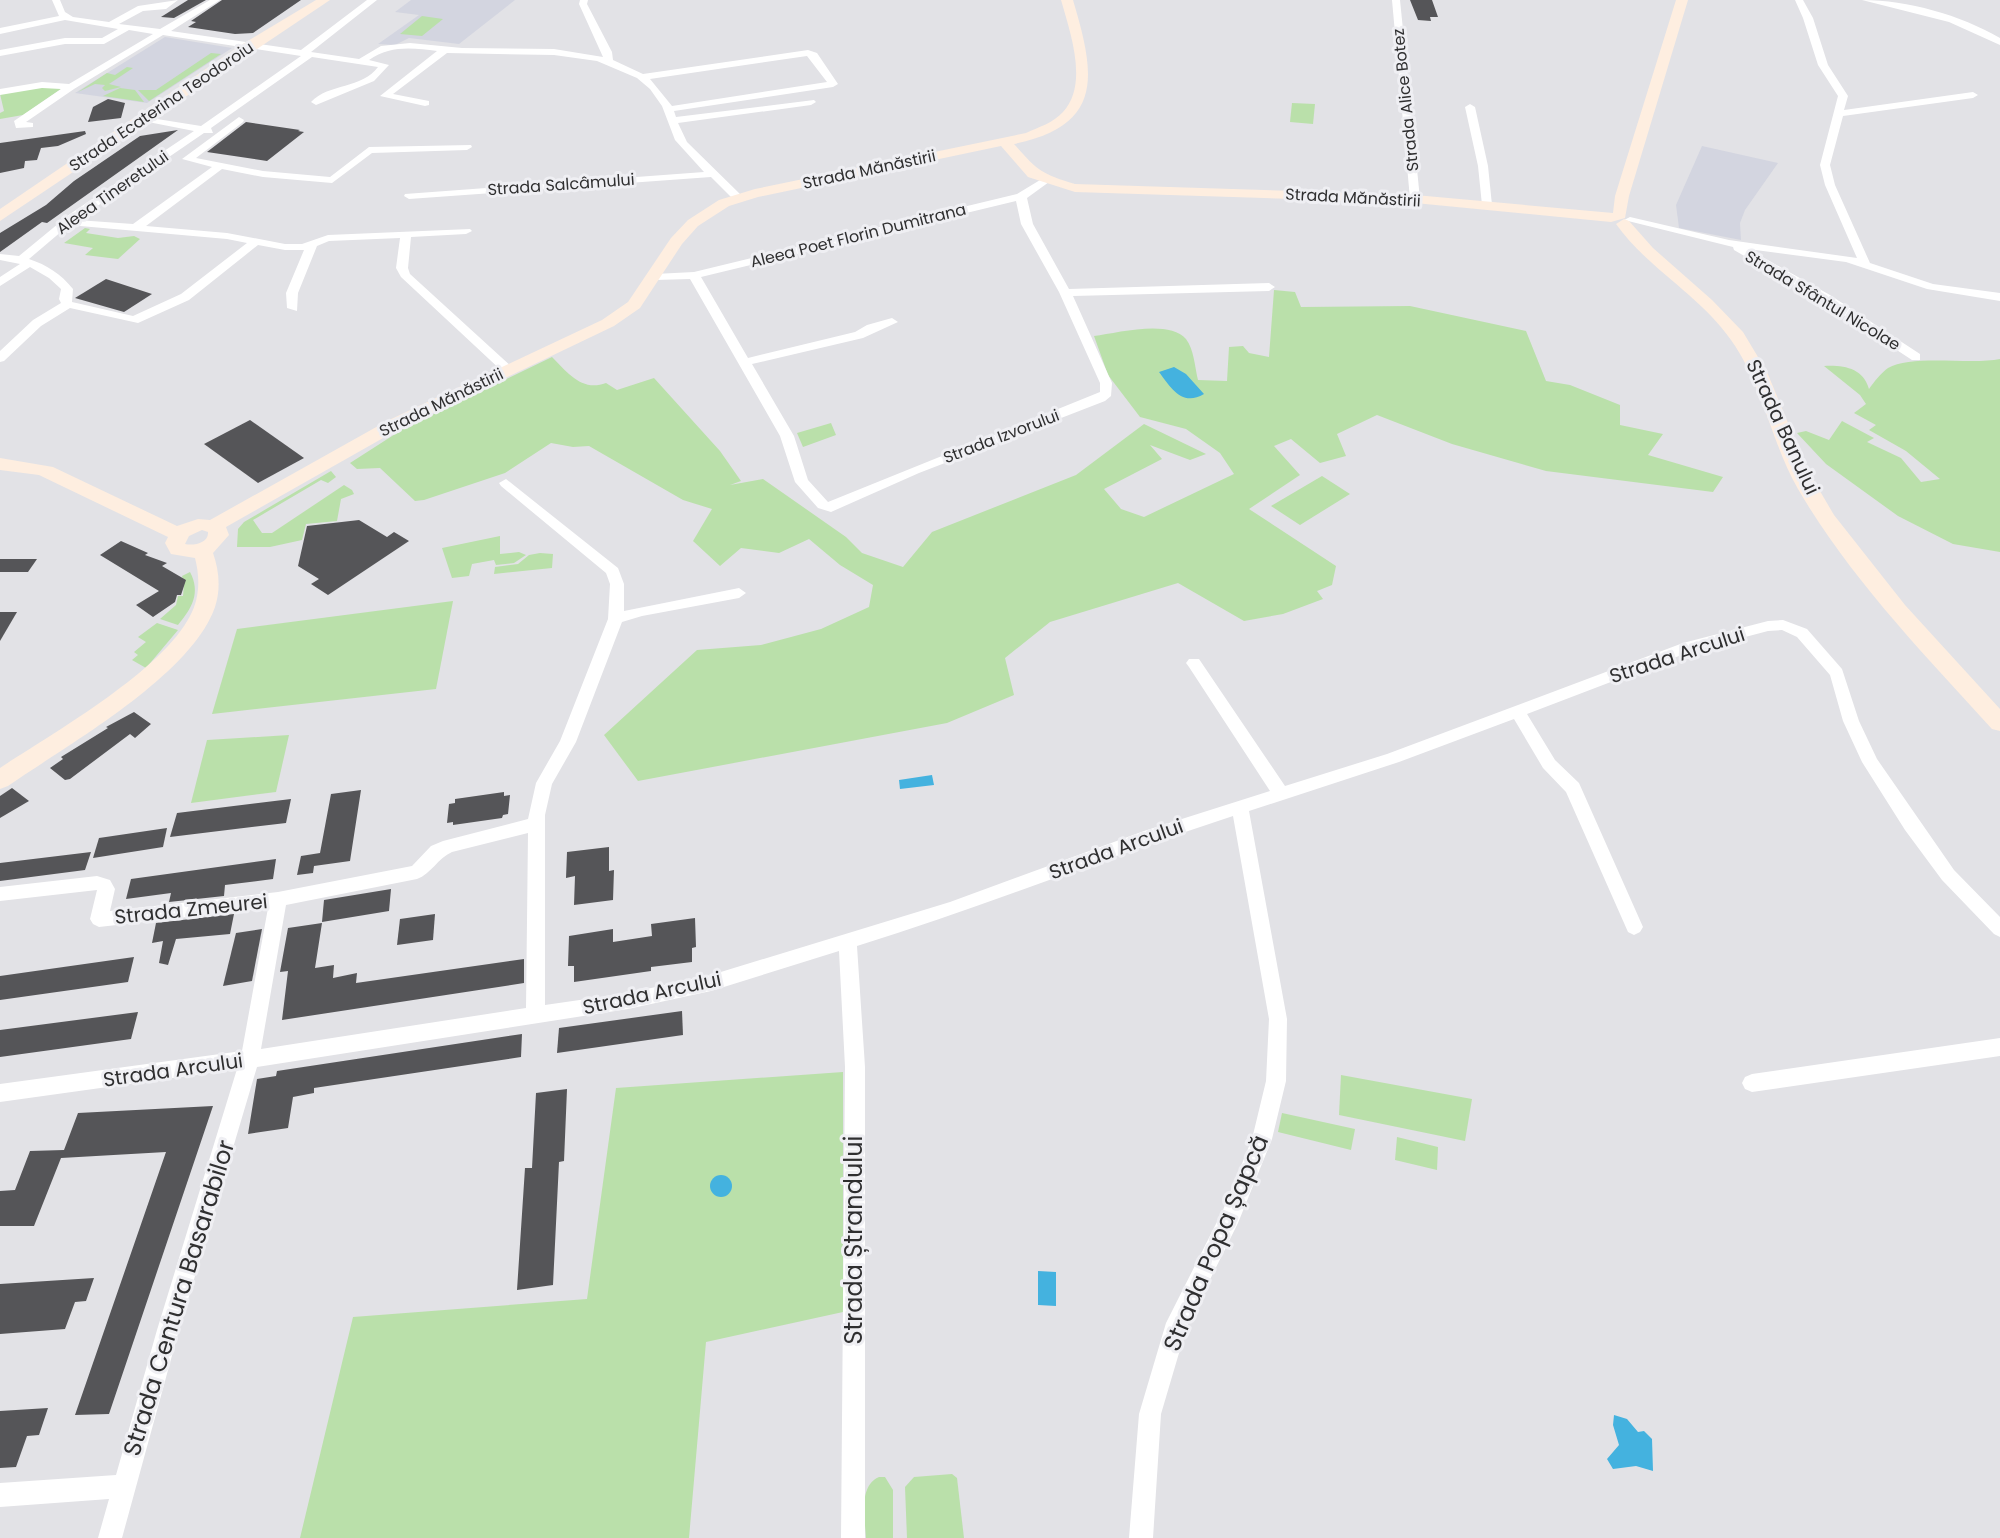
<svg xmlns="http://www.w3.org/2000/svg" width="2000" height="1538" font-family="Poppins,sans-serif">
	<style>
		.built { fill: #d3d5e0 }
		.green { fill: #bae0aa }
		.water { fill: #44b2df }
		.building { fill: #555558 }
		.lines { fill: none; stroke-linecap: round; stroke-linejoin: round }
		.street { fill: #fff; fill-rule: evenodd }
		.secondary { fill: #feeee0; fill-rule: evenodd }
		.labels { text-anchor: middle; stroke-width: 6; stroke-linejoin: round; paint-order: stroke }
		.far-street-label { font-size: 16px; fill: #2f2f30; stroke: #efeff3 }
		.street-label { font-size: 20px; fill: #2f2f30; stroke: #efeff3 }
		.near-street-label { font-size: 24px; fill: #2f2f30; stroke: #efeff3 }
	</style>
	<rect width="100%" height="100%" fill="#e2e2e6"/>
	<g class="built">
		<polygon points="411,0 515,0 459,44 409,38 395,45 378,44 419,15 395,12"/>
		<polygon points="165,37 232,48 147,103 75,93"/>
		<polygon points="1702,146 1778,163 1745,210 1740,223 1741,240 1679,228 1676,205"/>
	</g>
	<g class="green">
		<polygon points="422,16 443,19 422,36 400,34"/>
		<polygon points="211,53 221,54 149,101 138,90 156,90"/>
		<polygon points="127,67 133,68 109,84 121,87 105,91 102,88 105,85 95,84 78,92 107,73 115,75"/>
		<polygon points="38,87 64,87 23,115 0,119 0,113 4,111 0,94"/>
		<polygon points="120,88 135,90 144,102 103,96"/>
		<polygon points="1292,103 1315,104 1313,124 1290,122"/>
		<polygon points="85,228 90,229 86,233 118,238 134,236 140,239 118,259 85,255 93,248 64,243"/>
		<path d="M 1274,290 L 1295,292 L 1301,307 L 1410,306 L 1526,331 L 1546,381 L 1570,385 L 1620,405 L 1620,425 L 1663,434 L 1648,455 L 1723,477 L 1713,492 L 1546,471 L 1452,444 L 1377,415 L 1337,434 L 1346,456 L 1320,463 L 1291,439 L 1274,446 L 1300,475 L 1249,509 L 1336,566 L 1332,585 L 1317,591 L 1323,599 L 1283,614 L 1244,621 L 1178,583 L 1050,622 L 1005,658 L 1014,695 L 947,723 L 638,781 L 604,735 L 697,650 L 761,645 L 821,629 L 869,607 L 873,585 L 840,565 L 809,539 L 779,553 L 741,548 L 720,566 L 693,541 L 712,509 L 683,500 L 589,446 L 573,447 L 551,443 L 505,473 L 424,500 L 415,501 L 380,468 L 357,469 L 350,463 L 403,429 L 552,357 C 568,373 582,392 606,383 L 617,390 L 654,378 L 720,451 L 741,481 L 730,485 L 763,479 L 846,537 L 862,553 L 903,567 L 932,532 L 1076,475 L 1144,424 L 1206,454 L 1190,460 L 1150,445 L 1162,459 L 1104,489 L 1121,509 L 1144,517 L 1234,474 L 1220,453 L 1186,429 L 1140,417 L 1108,375 L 1094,336 C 1117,333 1169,319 1186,339 C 1194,349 1195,368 1198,380 L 1227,381 L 1229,347 L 1243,346 L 1249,353 L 1269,357 Z"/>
		<path d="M 2000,359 L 2000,552 L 1953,544 L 1898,516 L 1826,464 L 1797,433 L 1806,431 L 1829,440 L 1842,421 L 1874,438 L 1867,442 L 1901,458 L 1921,482 L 1940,479 L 1906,451 L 1869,430 L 1876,425 L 1854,413 L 1866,404 L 1860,395 L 1824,366 C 1844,365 1863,368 1869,389 C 1874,382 1881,373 1888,368 C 1911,354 1971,365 2000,359 Z"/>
		<polygon points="831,423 836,435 803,447 797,433"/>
		<polygon points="331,471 336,477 328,483 321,480 253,520 262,533 272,533 344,485 352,490 354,494 341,499 337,521 306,524 302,540 270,547 237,547 238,529 244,522"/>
		<polygon points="1322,476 1350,494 1300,525 1271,506"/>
		<polygon points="500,536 500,554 519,552 526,555 514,563 496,565 494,560 472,564 469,576 452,578 442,548"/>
		<polygon points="540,553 553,554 552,568 494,574 495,567 518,564 529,555"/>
		<path d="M 190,572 C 201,593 192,608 178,625 L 160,619 L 176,605 L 178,596 L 183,596 L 184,584 L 182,576 Z"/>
		<polygon points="453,601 436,689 212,714 237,629"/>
		<polygon points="157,623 178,630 146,668 132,660 138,655 134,652 146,642 138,637"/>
		<polygon points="289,735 276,792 191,803 207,740"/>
		<polygon points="843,1072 843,1312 706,1342 689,1538 300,1538 353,1317 587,1299 616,1088"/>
		<polygon points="1341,1075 1472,1099 1465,1141 1339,1115"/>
		<polygon points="1282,1113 1355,1129 1351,1150 1278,1132"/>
		<polygon points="1397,1137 1438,1147 1437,1170 1395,1160"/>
		<polygon points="952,1474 957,1478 964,1538 907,1538 905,1487 914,1477"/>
		<path d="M 879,1477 L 885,1477 L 893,1490 L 893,1538 L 866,1538 C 865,1519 858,1486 879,1477 Z"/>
	</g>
	<g class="water">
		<path d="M 1174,367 L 1186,374 L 1204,394 C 1182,407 1171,388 1159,372 Z"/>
		<polygon points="932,775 934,785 900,789 899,780"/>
		<circle cx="721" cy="1186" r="11"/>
		<polygon points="1038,1271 1056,1272 1056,1306 1038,1305"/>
		<polygon points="1614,1415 1627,1419 1638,1432 1644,1431 1652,1439 1653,1471 1636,1466 1613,1469 1607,1459 1619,1445 1613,1425"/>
	</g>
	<g class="building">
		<polygon points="188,0 206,0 174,18 161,17"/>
		<polygon points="222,0 301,0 253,33 235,34 188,27 196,22 191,21"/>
		<polygon points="1410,0 1432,0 1438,17 1430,17 1431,21 1418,20"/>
		<polygon points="108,99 125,103 121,118 88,122 93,107"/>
		<polygon points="246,122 300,130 298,131 304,132 267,161 207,152"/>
		<polygon points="178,130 47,223 42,222 0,252 0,233 46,205 74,181 140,136"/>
		<polygon points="85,131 86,134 58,146 41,148 37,160 25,161 24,168 0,173 0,143"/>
		<polygon points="106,279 152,294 124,312 75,298"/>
		<polygon points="250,420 304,458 258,483 204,444"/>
		<polygon points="359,520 387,537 394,532 409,541 328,595 311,584 319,579 298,566 307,526"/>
		<polygon points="121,541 148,553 145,555 167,563 162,566 186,580 181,595 177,595 175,602 153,617 136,605 159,591 100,555"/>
		<polygon points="0,559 37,559 28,572 0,572"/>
		<polygon points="0,612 17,612 0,641"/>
		<polygon points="134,712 151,724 135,738 130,734 70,779 65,780 50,768 63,759 61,757 108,728 106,727"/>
		<polygon points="12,788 29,801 0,818 0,796"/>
		<polygon points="361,790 350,861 314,866 313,873 297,875 301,856 320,853 331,794"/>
		<polygon points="504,792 504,796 510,795 508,814 503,815 502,818 453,825 453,822 447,823 449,804 455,803 455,799"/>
		<polygon points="291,799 286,823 170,837 177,813"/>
		<polygon points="167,828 163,847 93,858 99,838"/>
		<polygon points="609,847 609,871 614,870 613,900 574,905 575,876 566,878 567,852"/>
		<polygon points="91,852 85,870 0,881 0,863"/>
		<polygon points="276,859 273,879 225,885 224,896 169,902 171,893 126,899 131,879"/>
		<polygon points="391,889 389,911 322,922 324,900"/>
		<polygon points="234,914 230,934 176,939 168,965 159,963 163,941 152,943 156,923"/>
		<polygon points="435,914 433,940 397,945 400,919"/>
		<polygon points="695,918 696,947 692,948 692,962 651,967 651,971 574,982 574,966 568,966 569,936 613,929 613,942 652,936 651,924"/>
		<polygon points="322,923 315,968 334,965 333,978 357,973 356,983 524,959 524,983 282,1020 288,971 280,972 288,928"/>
		<polygon points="262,929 252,981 223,986 236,933"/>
		<polygon points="134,957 128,982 0,1000 0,976"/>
		<polygon points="682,1011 683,1035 557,1053 559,1028"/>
		<polygon points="138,1012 131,1039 0,1057 0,1030"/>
		<polygon points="522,1034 521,1057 314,1088 314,1093 293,1097 288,1128 248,1134 257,1079 276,1076 277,1071"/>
		<polygon points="567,1089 564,1161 559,1162 553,1285 517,1290 525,1168 532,1168 536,1093"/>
		<polygon points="213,1106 109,1414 75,1415 166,1152 61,1158 34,1226 0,1226 0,1191 15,1190 30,1151 64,1150 78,1113"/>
		<polygon points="94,1278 86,1301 75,1302 65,1329 0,1334 0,1284"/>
		<polygon points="48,1408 39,1435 27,1436 16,1467 0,1468 0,1411"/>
	</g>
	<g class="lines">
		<g class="street">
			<path d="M 52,0 L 60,0 L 65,12 L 73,17 L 109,22 L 138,6 L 178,0 L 166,9 L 143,11 L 119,24 L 160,29 L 210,0 L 220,0 L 171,31 L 301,50 L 367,0 L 377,0 L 311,52 L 359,59 L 381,46 L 410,43 L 462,48 L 554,49 L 603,57 L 579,4 L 580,0 L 588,0 L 587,4 L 612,52 L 613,60 L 643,74 L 808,50 L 817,53 L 838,84 L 833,87 L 674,111 L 676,117 L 814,100 L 816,102 L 811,105 L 678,123 L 687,142 L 742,196 L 742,200 L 734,200 L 711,177 L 409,199 L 404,196 L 405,194 L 704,172 L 675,140 L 662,106 L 650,89 L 637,78 L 597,61 L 554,55 L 447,53 L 393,94 L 429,101 L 429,105 L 425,106 L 380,96 L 437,51 C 413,48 390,45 369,60 L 389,65 L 374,81 L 316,105 L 311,102 C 329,83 362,89 378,67 L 312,57 L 211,128 L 213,133 L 204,133 L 77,220 L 133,224 L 212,167 L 182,159 L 239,117 L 244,120 L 243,122 L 196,158 L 263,171 L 330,177 L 369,147 L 471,145 L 472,147 L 467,150 L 372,153 L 332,183 L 263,177 L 222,169 L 146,226 L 227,233 L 285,244 L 302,244 L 328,235 L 470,229 L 472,231 L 466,234 L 411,237 L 408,268 L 410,274 L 512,367 L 512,373 L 504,373 L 401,277 L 396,268 L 400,238 L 329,241 L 317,246 L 298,293 L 297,311 L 287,308 L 286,293 L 304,250 L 285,250 L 258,245 L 189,300 L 138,323 L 70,308 L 41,326 L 4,361 L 0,362 L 0,351 L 33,320 L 61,303 L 59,299 L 61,289 L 49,278 L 30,267 L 0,286 L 0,277 L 20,264 L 0,260 L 0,254 L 19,256 L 70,214 L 194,131 L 138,120 L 138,116 L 201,126 L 301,56 L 163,35 L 74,89 L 26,122 L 33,123 L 33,127 L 16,128 L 14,121 L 61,89 L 42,88 L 0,95 L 0,89 L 42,82 L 69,84 L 153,34 L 129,30 L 104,44 L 65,44 L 0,56 L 0,50 L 65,38 L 102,38 L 118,29 L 65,20 L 0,34 L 0,28 L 59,16 ZM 807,56 L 827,82 L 672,106 L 650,79 ZM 69,225 L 227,239 L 247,243 L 181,294 L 133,316 L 72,302 L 73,289 C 61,274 47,265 29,259 Z"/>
			<polygon points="1392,0 1400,0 1420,199 1415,202 1410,199"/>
			<polygon points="1795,0 1803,0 1813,18 1828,65 1848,96 1844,110 1973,92 1978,95 1973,98 1843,116 1830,165 1835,185 1870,263 1933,284 2000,293 2000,301 1927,289 1846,262 1748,249 1830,295 1920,354 1920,360 1912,360 1822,301 1734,250 1733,247 1624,220 1630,217 1729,240 1857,258 1825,185 1820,165 1838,96 1818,65 1803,18"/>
			<path d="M 1862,0 C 1908,0 1960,15 2000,38 L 2000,45 L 1949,22 Z"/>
			<polygon points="1470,104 1475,107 1488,166 1492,205 1487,208 1482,205 1478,166 1465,107"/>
			<path d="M 1045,177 L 1050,180 L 1049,182 L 1027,198 L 1033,224 L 1069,289 L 1269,283 L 1275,287 L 1269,291 L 1073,296 L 1112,383 L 1111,396 L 1105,401 L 919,473 L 831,512 L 818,508 L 795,482 L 780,436 L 690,279 L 655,280 L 649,277 L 655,274 L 694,272 L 1017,194 ZM 1016,201 L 1021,224 L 1059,292 L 1100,383 L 1100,392 L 828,502 L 808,480 L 794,436 L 752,364 L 863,338 L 898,322 L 892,318 L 867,325 L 855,332 L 748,358 L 701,277 Z"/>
			<path d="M 506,479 L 618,568 L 624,584 L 624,611 L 739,588 L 746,593 L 739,598 L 642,616 L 622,622 L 576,742 L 552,784 L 545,815 L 545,1005 L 628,993 L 711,975 L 950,902 L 1144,831 L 1270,791 L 1189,667 L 1186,663 L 1189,659 L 1199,659 L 1285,786 L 1387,754 L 1683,643 L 1768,621 L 1783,620 L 1807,629 L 1842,669 L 1859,721 L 1877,759 L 1954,870 L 2000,917 L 2000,937 L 1994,934 L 1942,880 L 1905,830 L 1862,762 L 1843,721 L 1830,675 L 1797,637 L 1782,630 L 1768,631 L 1692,651 L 1527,714 L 1555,760 L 1579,783 L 1643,927 L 1640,932 L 1634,935 L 1628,932 L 1566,792 L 1543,768 L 1514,719 L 1399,762 L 1249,811 L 1287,1019 L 1286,1081 L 1272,1139 L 1238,1223 L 1187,1326 L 1161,1414 L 1153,1538 L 1129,1538 L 1139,1414 L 1166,1323 L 1223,1210 L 1252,1139 L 1266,1081 L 1269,1019 L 1233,816 C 1107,857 984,906 857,946 L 865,1067 L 865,1538 L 841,1538 L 845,1067 L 839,951 L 711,991 L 628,1009 L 257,1067 L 179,1330 L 122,1538 L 98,1538 L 109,1499 L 0,1507 L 0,1483 L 116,1475 L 157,1330 L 237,1069 L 0,1102 L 0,1084 L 242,1051 L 268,908 L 99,927 L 93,924 L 90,919 L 97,890 L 0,901 L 0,887 L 97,876 L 110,880 L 115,889 L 110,911 L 278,892 L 412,866 L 431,846 L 443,841 L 528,819 L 536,783 L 560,741 L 608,619 L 610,584 L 606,573 L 501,486 L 499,483 ZM 528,833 L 526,1008 L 261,1049 L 286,905 L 417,879 C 431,874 438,858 452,852 Z"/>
			<polygon points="2000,1038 2000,1056 1752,1092 1745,1089 1742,1083 1745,1077 1752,1074"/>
		</g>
		<g class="secondary">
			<polygon points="316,0 330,0 0,221 0,209 241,45"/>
			<path d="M 1061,0 L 1073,0 C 1095,74 1105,125 1014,144 C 1037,170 1041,174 1075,184 L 1415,195 L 1613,213 L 1615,196 L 1676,0 L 1688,0 L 1629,196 L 1625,218 L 1611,222 L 1415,203 L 1075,192 L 1028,177 L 1001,146 L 758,197 L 729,206 L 698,226 L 682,244 L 640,308 L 614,326 L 399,429 L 226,527 L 229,535 L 213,553 C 219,570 221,589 215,607 C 191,676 67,745 8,786 L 0,789 L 0,768 C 53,733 161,672 190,616 C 200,598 200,577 195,558 L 171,554 L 165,543 L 168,537 L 39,475 L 0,470 L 0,458 L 53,467 L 177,526 L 198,519 L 210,520 L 387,421 L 602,320 L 628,302 L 671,238 L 688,220 L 719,200 L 755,189 L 1026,133 C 1039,127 1053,123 1063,112 C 1089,84 1070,32 1061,0 ZM 202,530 L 208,532 C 209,543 194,546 185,544 L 189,536 Z"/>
			<path d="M 1624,219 L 1629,221 L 1653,248 L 1712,300 L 1743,332 L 1767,372 L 1807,469 L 1834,515 L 1905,605 L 2000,709 L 2000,731 L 1992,729 C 1923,653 1850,578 1798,489 C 1771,442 1763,385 1731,340 C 1700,295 1648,269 1616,224 Z"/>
		</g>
	</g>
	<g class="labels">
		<g class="far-street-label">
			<text transform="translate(1405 100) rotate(-96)" y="6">Strada Alice Botez</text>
			<text transform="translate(161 106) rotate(-34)" y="6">Strada Ecaterina Teodoroiu</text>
			<text transform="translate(869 169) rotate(-12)" y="6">Strada Mănăstirii</text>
			<text transform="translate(561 184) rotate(-4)" y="6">Strada Salcâmului</text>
			<text transform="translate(112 192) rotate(-35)" y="6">Aleea Tineretului</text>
			<text transform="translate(1353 197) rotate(3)" y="6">Strada Mănăstirii</text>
			<text transform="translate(858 235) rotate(-14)" y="6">Aleea Poet Florin Dumitrana</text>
			<text transform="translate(1823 300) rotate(31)" y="6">Strada Sfântul Nicolae</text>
			<text transform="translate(441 402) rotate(-26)" y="6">Strada Mănăstirii</text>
			<text transform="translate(1001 436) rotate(-21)" y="6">Strada Izvorului</text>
		</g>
		<g class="street-label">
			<text transform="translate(1783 427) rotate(65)" y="7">Strada Banului</text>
			<text transform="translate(1677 655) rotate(-18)" y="7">Strada Arcului</text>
			<text transform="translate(1116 849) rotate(-20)" y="7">Strada Arcului</text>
			<text transform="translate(191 909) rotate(-6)" y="7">Strada Zmeurei</text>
			<text transform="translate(652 993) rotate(-12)" y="7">Strada Arcului</text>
			<text transform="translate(173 1070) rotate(-8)" y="7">Strada Arcului</text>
		</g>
		<g class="near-street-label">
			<text transform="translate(854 1240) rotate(-90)" y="8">Strada Ștrandului</text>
			<text transform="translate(1216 1243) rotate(-67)" y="8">Strada Popa Șapcă</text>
			<text transform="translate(179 1298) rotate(-73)" y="8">Strada Centura Basarabilor</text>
		</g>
	</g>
</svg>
